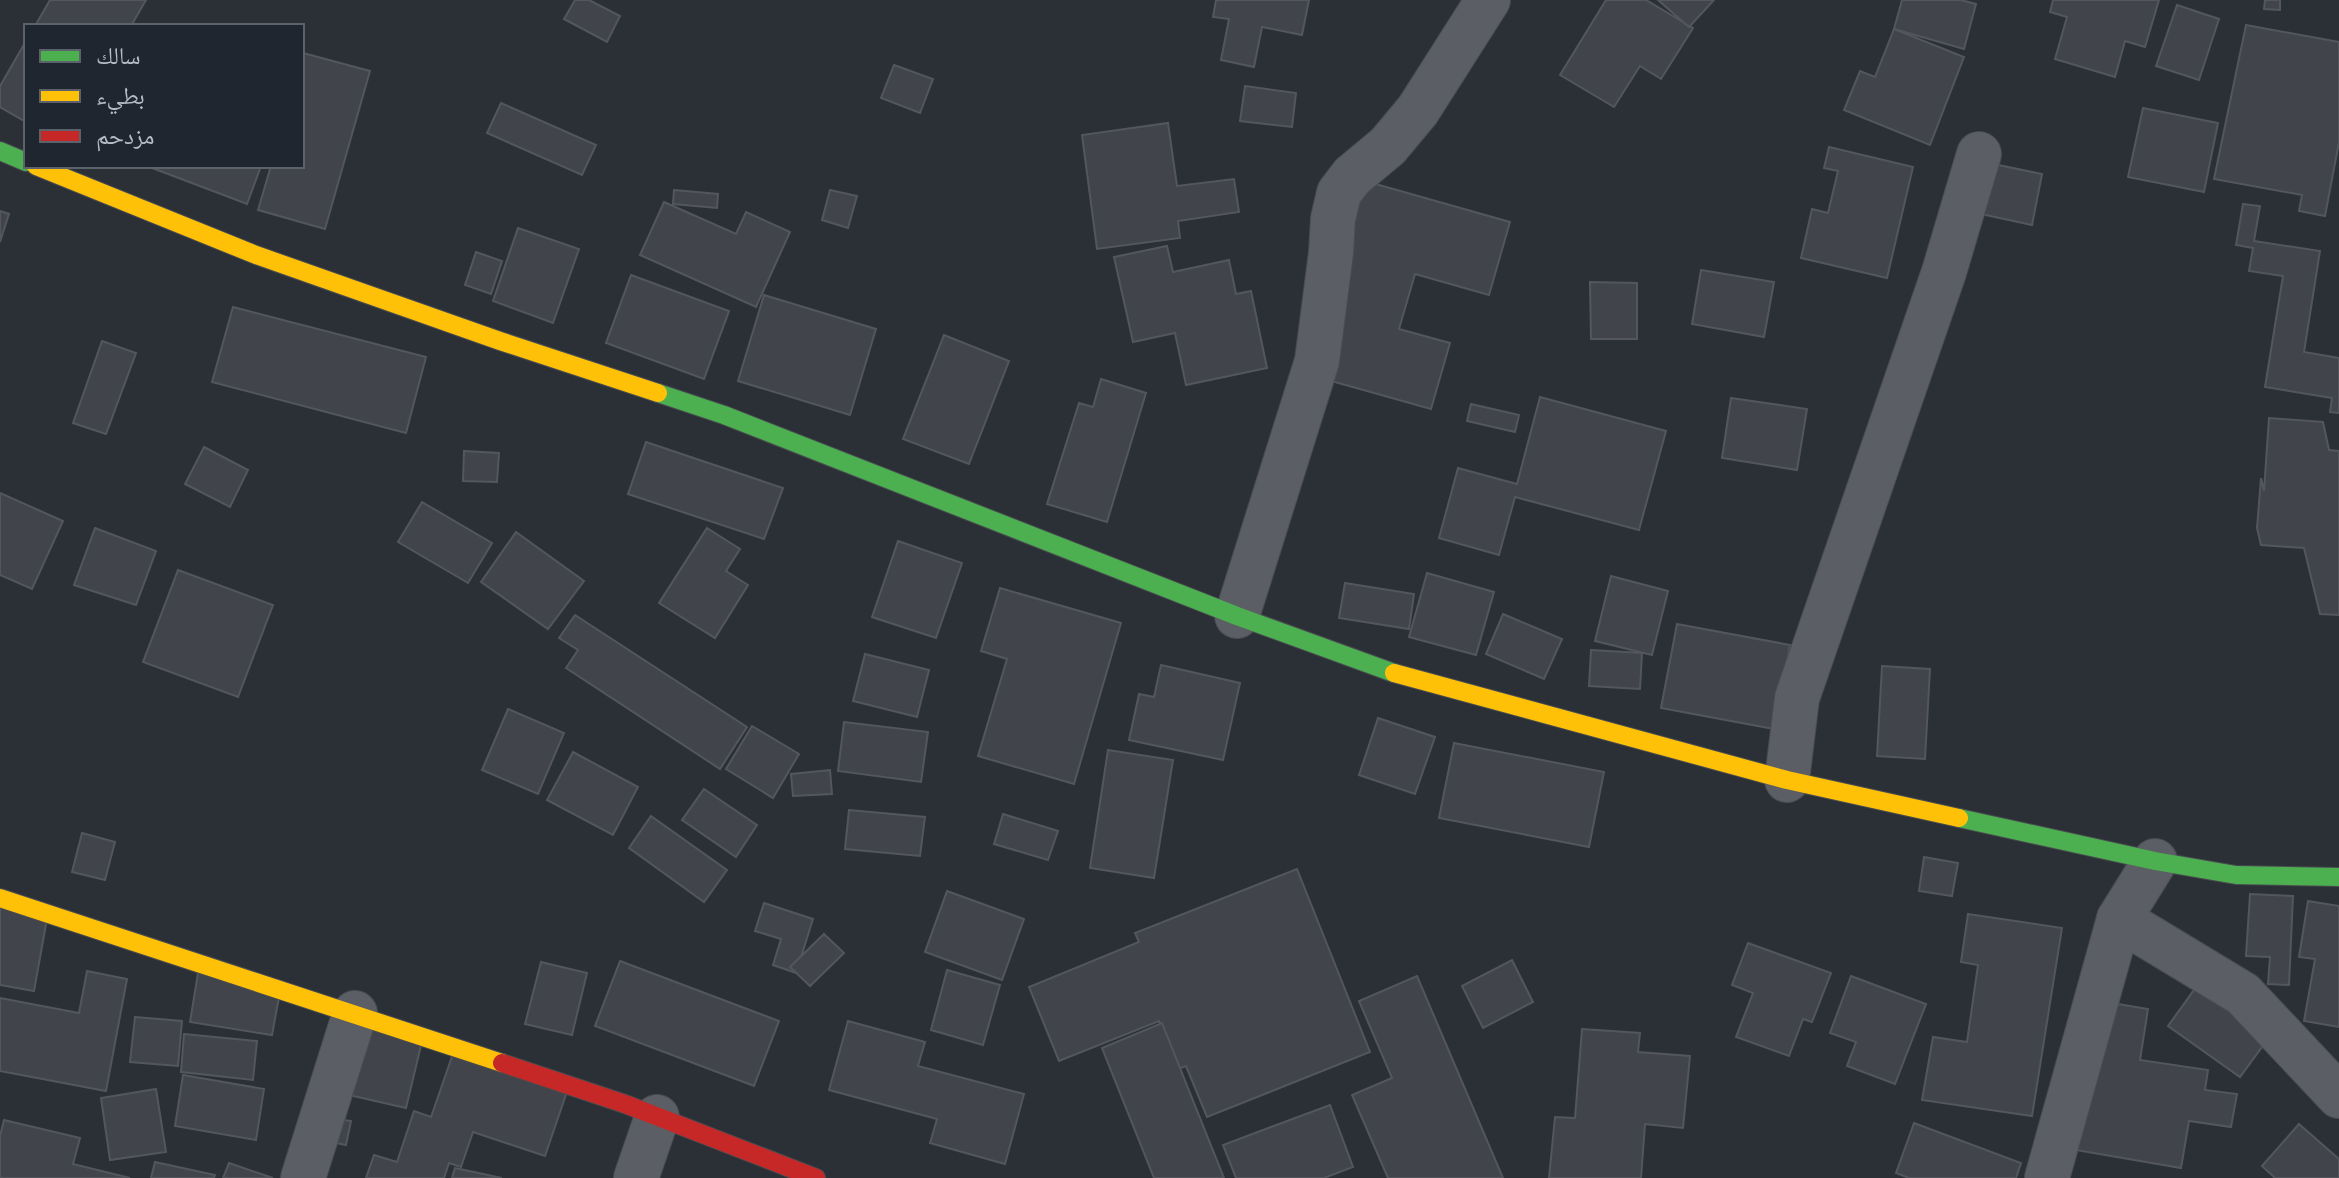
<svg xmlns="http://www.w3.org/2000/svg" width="2339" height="1178" font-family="'PT Sans Narrow','Noto Naskh Arabic',sans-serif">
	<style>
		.building { fill: #41454b; stroke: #53575d; stroke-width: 2 }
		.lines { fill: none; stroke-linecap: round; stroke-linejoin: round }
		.street-casing { stroke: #494c51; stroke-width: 46 }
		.fast-casing { stroke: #494c51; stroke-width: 20 }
		.slow-casing { stroke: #494c51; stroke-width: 20 }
		.jam-casing { stroke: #494c51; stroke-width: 20 }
		.street { stroke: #5b5e64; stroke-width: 44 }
		.fast { stroke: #4caf50; stroke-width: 18 }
		.slow { stroke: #ffc107; stroke-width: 18 }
		.jam { stroke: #c62828; stroke-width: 18 }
	</style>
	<rect width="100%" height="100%" fill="#2b3036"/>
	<g class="building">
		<polygon points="50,0 146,0 131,26 35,26"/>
		<polygon points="575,0 589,0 620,16 607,42 564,19"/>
		<polygon points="1216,0 1309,0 1302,35 1262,27 1254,67 1221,60 1229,19 1213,17"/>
		<polygon points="1606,0 1646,0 1693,28 1661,79 1640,66 1614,107 1560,75"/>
		<polygon points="1658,0 1714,0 1689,27"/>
		<polygon points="1902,0 1961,0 1976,4 1964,49 1894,29"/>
		<polygon points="2053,0 2159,0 2145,47 2125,41 2115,77 2055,59 2067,17 2050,12"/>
		<polygon points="2265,0 2280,0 2280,10 2264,9"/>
		<polygon points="2177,5 2219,19 2199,80 2156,66"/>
		<polygon points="2246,25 2339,42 2339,142 2325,216 2299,211 2302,195 2214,179"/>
		<polygon points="1894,29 1964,57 1930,145 1844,110 1860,71 1875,77"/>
		<polygon points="26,41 26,122 0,107 0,86"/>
		<polygon points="303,53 370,71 325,229 258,210 271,166 302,166"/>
		<polygon points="894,65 933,79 920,113 881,98"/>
		<polygon points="1245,86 1296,93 1292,127 1240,121"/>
		<polygon points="501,103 596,145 582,175 487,133"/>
		<polygon points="2143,108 2218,123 2204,192 2128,177"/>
		<polygon points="1168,123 1177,186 1234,179 1239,212 1178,221 1180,238 1097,249 1082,135"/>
		<polygon points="1829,147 1913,167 1887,278 1801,258 1812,209 1828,213 1838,171 1824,168"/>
		<polygon points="1964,158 2042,174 2032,225 1953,208"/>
		<polygon points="147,166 261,166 247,204"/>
		<polygon points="1365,181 1510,222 1489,295 1415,274 1399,329 1450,343 1431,409 1310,375"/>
		<polygon points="674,190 718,194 717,208 673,204"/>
		<polygon points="830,190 857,196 848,228 822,220"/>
		<polygon points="664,202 736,234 746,212 790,232 756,307 640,255"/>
		<polygon points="2243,204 2260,206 2254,241 2320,251 2304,352 2339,358 2339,413 2330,412 2332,398 2265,387 2283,276 2249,271 2253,248 2236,245"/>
		<polygon points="0,211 9,214 0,242"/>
		<polygon points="518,228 579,249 553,323 493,301"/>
		<polygon points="1167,246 1173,272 1229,260 1236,294 1251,291 1267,368 1186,385 1175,333 1133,342 1114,257"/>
		<polygon points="476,252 502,261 491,294 465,285"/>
		<polygon points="1701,270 1774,282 1764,337 1692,324"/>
		<polygon points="631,275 729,311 704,379 606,343"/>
		<polygon points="1590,282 1637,283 1637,339 1591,339"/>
		<polygon points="764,295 876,329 850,415 738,381"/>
		<polygon points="233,307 426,357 406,433 212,382"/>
		<polygon points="944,335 1009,361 969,464 903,439"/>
		<polygon points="102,341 136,353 106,434 73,423"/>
		<polygon points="1101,379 1146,393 1107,522 1047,504 1079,403 1093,407"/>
		<polygon points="1540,397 1666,431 1639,530 1515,497 1499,555 1439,538 1458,468 1517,484"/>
		<polygon points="1731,398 1807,409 1797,470 1722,458"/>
		<polygon points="1471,404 1519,415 1515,432 1467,421"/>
		<polygon points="2269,418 2323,422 2329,450 2339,451 2339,615 2320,614 2304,548 2261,545 2257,528 2261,478 2264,491"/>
		<polygon points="646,442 783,488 764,539 628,494"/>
		<polygon points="204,447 248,470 230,507 185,484"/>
		<polygon points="464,451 499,453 497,482 463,481"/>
		<polygon points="0,493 63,521 32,589 0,575"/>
		<polygon points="422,502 492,543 468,583 398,542"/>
		<polygon points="95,528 156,551 136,605 74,585"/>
		<polygon points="707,528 740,549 726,571 748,585 715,638 659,603"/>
		<polygon points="516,532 584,581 548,629 481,582"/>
		<polygon points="898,541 962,563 936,638 872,617"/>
		<polygon points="178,570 273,605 238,697 143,662"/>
		<polygon points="1427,573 1494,592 1476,655 1409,637"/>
		<polygon points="1611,576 1668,591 1652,655 1595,641"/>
		<polygon points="1345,583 1414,594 1409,629 1339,618"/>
		<polygon points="1000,588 1121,623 1074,784 978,756 1007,659 981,651"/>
		<polygon points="1503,614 1562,639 1544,679 1486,654"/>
		<polygon points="575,615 747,727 720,769 566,668 578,650 559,638"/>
		<polygon points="1677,624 1790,645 1774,729 1661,708"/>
		<polygon points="1591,650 1642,653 1640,689 1589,686"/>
		<polygon points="865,654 929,670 917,717 853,701"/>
		<polygon points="1161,665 1240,683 1223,760 1129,740 1139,694 1154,697"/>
		<polygon points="1882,666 1930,669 1925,759 1877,756"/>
		<polygon points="508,709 564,733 538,794 482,770"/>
		<polygon points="1378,718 1435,737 1415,794 1359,775"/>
		<polygon points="844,722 928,732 921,782 838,771"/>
		<polygon points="752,726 799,754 773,798 726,769"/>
		<polygon points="1454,743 1604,772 1589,847 1439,818"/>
		<polygon points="1108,750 1173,760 1154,878 1090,868"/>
		<polygon points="573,752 638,787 613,835 547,800"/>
		<polygon points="830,770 832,794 793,796 791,774"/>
		<polygon points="704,789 757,825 736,857 682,820"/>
		<polygon points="849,810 925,817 920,856 845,849"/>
		<polygon points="1003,814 1058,831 1048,860 994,844"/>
		<polygon points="651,816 727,870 704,902 629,848"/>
		<polygon points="82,833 115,842 105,880 72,872"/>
		<polygon points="1924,857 1958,863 1952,896 1919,891"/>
		<polygon points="1297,869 1370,1052 1207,1117 1186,1066 1178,1069 1159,1021 1059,1061 1029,987 1139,942 1135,933"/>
		<polygon points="947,891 1024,919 1002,980 925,952"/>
		<polygon points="2250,894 2293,896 2289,985 2268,984 2270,957 2246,956"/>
		<polygon points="2308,901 2339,906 2339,1027 2304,1021 2315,959 2299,957"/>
		<polygon points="764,903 813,919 796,973 773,965 781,939 755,931"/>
		<polygon points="0,904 48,913 34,991 0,985"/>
		<polygon points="1968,914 2062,928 2032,1116 1922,1100 1933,1037 1967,1042 1978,965 1961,962"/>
		<polygon points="824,934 844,953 810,986 790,967"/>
		<polygon points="1748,943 1831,973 1812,1022 1803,1019 1789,1056 1736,1037 1753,993 1732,985"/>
		<polygon points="1512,960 1533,1002 1483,1028 1462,986"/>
		<polygon points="620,961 779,1021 754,1086 595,1026"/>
		<polygon points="541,962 587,973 572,1035 525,1024"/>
		<polygon points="199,967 282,981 272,1035 190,1022"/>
		<polygon points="947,970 1000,985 983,1045 931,1030"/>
		<polygon points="87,971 127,979 106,1091 0,1071 0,998 79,1013"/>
		<polygon points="1417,976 1503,1178 1388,1178 1352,1095 1392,1078 1359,1001"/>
		<polygon points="1851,976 1926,1004 1895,1084 1847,1066 1856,1042 1830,1033"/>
		<polygon points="2204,976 2276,1028 2240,1077 2168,1026"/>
		<polygon points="2094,1000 2148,1009 2140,1060 2208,1070 2205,1090 2237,1094 2231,1127 2189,1121 2181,1168 2070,1149"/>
		<polygon points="347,1010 425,1029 406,1108 327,1090"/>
		<polygon points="135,1017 182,1021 178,1066 130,1062"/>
		<polygon points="848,1021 925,1042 918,1066 1024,1094 1005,1164 930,1143 937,1119 829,1090"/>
		<polygon points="1162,1023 1224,1178 1154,1178 1102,1048"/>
		<polygon points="1582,1029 1640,1033 1638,1052 1690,1056 1683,1128 1645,1124 1641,1178 1549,1178 1555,1117 1575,1118"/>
		<polygon points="184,1034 257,1041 253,1080 181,1072"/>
		<polygon points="457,1042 571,1080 545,1156 473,1132 461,1167 449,1163 444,1178 366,1178 374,1155 397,1162 414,1111 431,1117"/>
		<polygon points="183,1075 264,1089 256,1140 175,1126"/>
		<polygon points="156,1089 166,1152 110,1160 101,1098"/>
		<polygon points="1330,1105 1353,1167 1324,1178 1236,1178 1223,1145"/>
		<polygon points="326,1117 351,1121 346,1145 321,1140"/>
		<polygon points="4,1120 80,1138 73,1164 130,1178 0,1178 0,1136"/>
		<polygon points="1914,1123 2021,1163 2016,1178 1909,1178 1896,1173"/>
		<polygon points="2299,1124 2339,1159 2339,1178 2275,1178 2262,1166"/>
		<polygon points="155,1162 215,1175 214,1178 151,1178"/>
		<polygon points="229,1163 273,1178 223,1178"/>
		<polygon points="455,1168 502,1178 452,1178"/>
	</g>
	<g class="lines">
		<g class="street-casing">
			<g id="street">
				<polyline points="1237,616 1317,361 1331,253 1333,219 1339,193 1352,176 1388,146 1418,110 1488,0"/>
				<polyline points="1787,780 1797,698 1944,272 1979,154"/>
				<polyline points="2119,919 2243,994 2339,1096"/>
				<polyline points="303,1178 355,1013"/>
				<polyline points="636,1178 657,1117"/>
				<polyline points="2047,1178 2119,919 2155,861"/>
			</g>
		</g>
		<g class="fast-casing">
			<g id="fast">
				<polyline points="0,151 26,162"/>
				<polyline points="658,393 724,415 1237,616 1394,673"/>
				<polyline points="1959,818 2155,861 2236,875 2339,877"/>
			</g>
		</g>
		<g class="slow-casing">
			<g id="slow">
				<polyline points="36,166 256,255 500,341 658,393"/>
				<polyline points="1394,673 1787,780 1959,818"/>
				<polyline points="0,898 502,1063"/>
			</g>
		</g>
		<g class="jam-casing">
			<polyline id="jam" points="502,1063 625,1104 816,1178"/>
		</g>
		<use href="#street" class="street"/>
		<use href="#fast" class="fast"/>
		<use href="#slow" class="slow"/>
		<use href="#jam" class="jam"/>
	</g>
	<rect x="24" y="24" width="280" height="144" fill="#1f2630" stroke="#5b626c" stroke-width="2"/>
	<rect x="40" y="50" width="40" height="12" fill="#4caf50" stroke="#5b626c" stroke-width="2"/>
	<text x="96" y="64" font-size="24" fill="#b5bcc7">سالك</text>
	<rect x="40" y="90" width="40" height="12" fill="#ffc107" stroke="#5b626c" stroke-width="2"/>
	<text x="96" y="104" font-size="24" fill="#b5bcc7">بطيء</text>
	<rect x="40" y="130" width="40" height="12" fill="#c62828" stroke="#5b626c" stroke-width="2"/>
	<text x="96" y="144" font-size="24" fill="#b5bcc7">مزدحم</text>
</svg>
